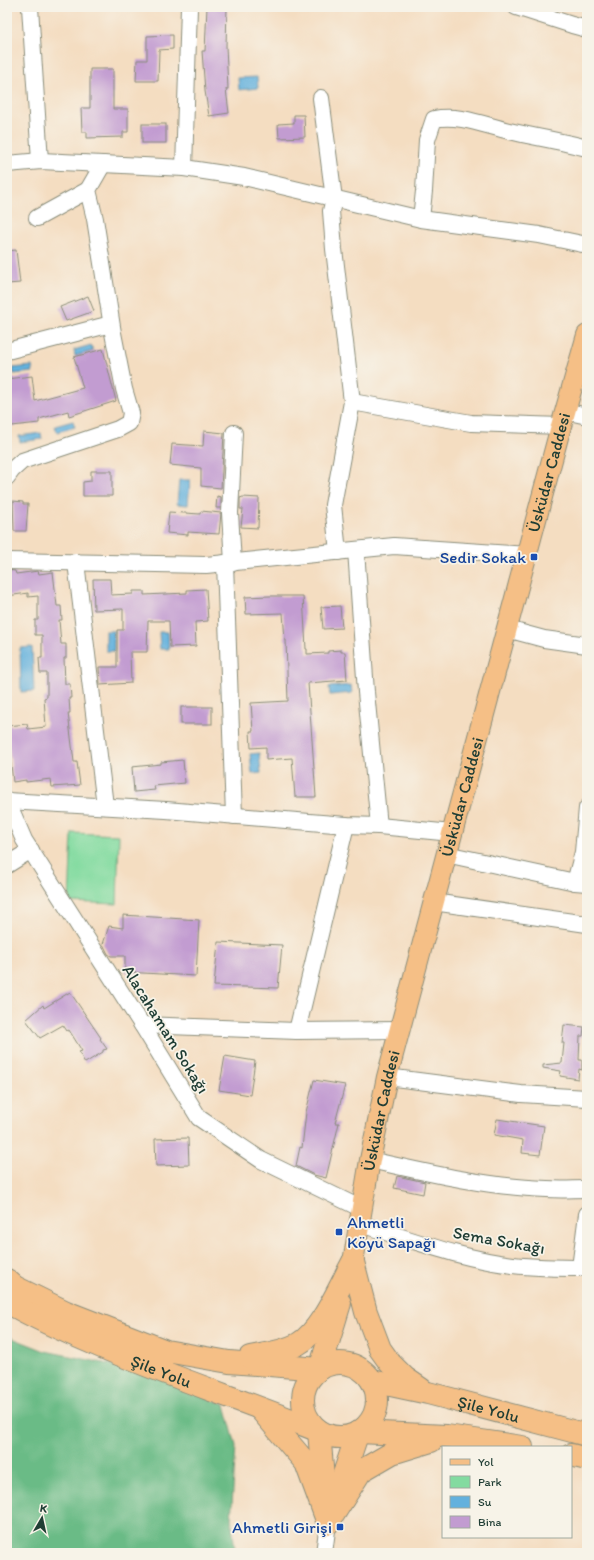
<svg xmlns="http://www.w3.org/2000/svg" width="594" height="1560" font-family="Itim,sans-serif">
	<style>
		.green { fill: #83dba0; stroke: #518c6a }
		.forest { fill: #6abb86; stroke: #447c5d }
		.water { fill: #63b1dd; stroke: #417788 }
		.building { fill: #c29cd1 }
		.lines { fill: none; stroke-linecap: round; stroke-linejoin: round }
		.minor-casing { stroke: #8a8d7a; stroke-width: 18 }
		.major-casing { stroke: #8a8d7a; stroke-width: 22 }
		.highway-casing { stroke: #8a8d7a; stroke-width: 24 }
		.minor { stroke: #fff; stroke-width: 16 }
		.major { stroke: #f5bf86; stroke-width: 20 }
		.highway { stroke: #f5bf86; stroke-width: 22 }
		.transit-dot { fill: #1a4fb4; stroke: #f7f3e8; stroke-width: 1.5 }
		.labels { text-anchor: middle; stroke-width: 3.5; stroke-linejoin: round; paint-order: stroke }
		.street-label { font-size: 17px; fill: #1f3d34; stroke: #f7f3e8 }
		.transit-label { font-size: 17px; fill: #164399; stroke: #f7f3e8; text-anchor: end }
	</style>
	<rect width="100%" height="100%" fill="#f7f3e8"/>
	<filter id="ink" filterUnits="userSpaceOnUse"><feTurbulence type="fractalNoise" baseFrequency=".025" numOctaves="2"/><feDisplacementMap in="SourceGraphic" scale="8" xChannelSelector="R" yChannelSelector="G"/><feConvolveMatrix kernelMatrix="1 2 1 2 8 2 1 2 1" color-interpolation-filters="sRGB"/></filter>
	<filter id="wash" filterUnits="userSpaceOnUse"><feTurbulence type="fractalNoise" baseFrequency=".012" numOctaves="4" result="noise"/><feDisplacementMap in="SourceGraphic" scale="16" xChannelSelector="R" yChannelSelector="G"/><feGaussianBlur stdDeviation="0.9" result="paint"/><feColorMatrix in="noise" values="0 0 0 0 0 0 0 0 0 0 0 0 0 0 0 0 0 1.4 0 .05"/><feComposite in="paint" operator="in"/></filter>
	<g filter="url(#wash)">
		<rect width="100%" height="100%" fill="#f4ddc1"/>
		<polygon class="green" points="72,833 119,835 117,904 69,902"/>
		<polygon class="forest" points="7,1336 45,1351 147,1372 225,1405 236,1446 231,1519 235,1549 238,1553 7,1553"/>
		<g class="water">
			<polygon points="257,77 258,88 239,90 238,78"/>
			<polygon points="91,345 93,351 75,356 74,350"/>
			<polygon points="32,366 33,372 14,374 13,368"/>
			<polygon points="73,421 75,427 57,432 55,426"/>
			<polygon points="41,433 42,439 20,442 19,436"/>
			<polygon points="179,480 190,480 188,505 177,504"/>
			<rect x="106" y="631" width="8" height="20"/>
			<polygon points="159,632 168,632 169,649 160,649"/>
			<polygon points="32,647 34,691 21,692 20,648"/>
			<polygon points="351,685 352,693 330,695 329,687"/>
			<polygon points="259,753 261,773 252,774 250,754"/>
		</g>
		<g id="blocks">
			<g class="building">
				<polygon points="207,7 227,7 226,46 228,89 226,89 229,113 209,116 205,91 202,51 205,51"/>
				<polygon points="173,35 173,49 159,50 158,81 136,81 137,60 147,60 147,36"/>
				<polygon points="90,69 113,69 113,109 128,109 128,132 123,132 123,137 87,138 87,132 82,132 81,108 90,108"/>
				<polygon points="294,115 304,115 305,137 279,138 278,124 294,123"/>
				<rect x="142" y="124" width="24" height="19"/>
				<polygon points="16,250 20,283 7,284 7,251"/>
				<polygon points="88,296 94,311 66,321 60,307"/>
				<polygon points="103,349 116,401 69,416 68,411 39,419 39,423 12,426 7,395 7,379 32,376 35,401 83,388 74,357"/>
				<polygon points="204,431 224,433 221,488 201,486 201,468 170,465 172,444 203,446"/>
				<polygon points="91,471 112,471 112,496 83,496 83,482 91,481"/>
				<polygon points="217,496 221,497 221,508 216,508"/>
				<polygon points="243,497 259,498 258,528 241,527 243,509 240,509 240,498"/>
				<polygon points="13,501 23,502 23,504 28,504 26,531 14,531"/>
				<polygon points="201,511 221,513 219,534 188,532 188,535 167,533 169,512 200,514"/>
				<polygon points="7,570 15,571 16,574 38,571 39,574 53,572 57,606 61,606 62,620 59,620 61,644 66,644 66,658 64,658 65,684 70,684 71,698 69,698 70,713 68,713 74,762 77,762 80,785 52,787 51,779 26,782 26,780 13,782 9,748 7,748 7,726 27,724 28,729 46,727 44,698 47,697 47,673 40,673 39,658 42,658 42,635 35,635 35,620 38,620 38,596 28,597 28,593 7,596"/>
				<polygon points="93,579 110,579 111,595 133,594 133,591 144,591 144,595 187,593 187,590 206,589 208,621 195,622 196,646 170,647 169,621 148,621 147,652 130,652 131,683 100,685 99,667 117,667 117,630 123,630 123,609 94,610"/>
				<polygon points="269,596 303,596 306,649 307,649 307,654 328,653 328,651 341,650 341,652 345,652 347,680 308,683 316,797 295,797 292,758 266,760 266,747 251,748 250,731 253,731 251,703 288,701 286,640 285,640 283,613 246,614 245,597"/>
				<polygon points="340,606 342,628 323,629 321,607"/>
				<rect x="181" y="707" width="31" height="17"/>
				<polygon points="183,760 185,783 154,786 155,790 134,792 132,767 161,764 161,762"/>
				<polygon points="123,915 199,920 196,976 125,972 125,956 111,956 108,954 103,944 109,926 123,928"/>
				<polygon points="218,942 282,945 278,988 214,986"/>
				<polygon points="70,992 101,1038 100,1039 107,1049 103,1050 103,1052 85,1063 79,1052 82,1051 69,1030 67,1031 63,1025 40,1038 26,1020 43,1005 44,1008"/>
				<polygon points="564,1025 584,1027 583,1036 580,1036 579,1060 582,1060 582,1070 579,1069 578,1079 560,1076 561,1071 543,1068 543,1065 562,1063 564,1043 562,1043"/>
				<polygon points="225,1056 255,1061 250,1095 219,1090"/>
				<polygon points="314,1080 345,1085 335,1123 339,1123 326,1178 314,1175 296,1166 300,1147 302,1148 306,1112"/>
				<polygon points="497,1119 544,1126 540,1155 522,1153 523,1140 494,1135"/>
				<polygon points="188,1138 189,1165 156,1166 155,1139"/>
				<polygon points="397,1176 425,1182 423,1194 394,1188"/>
			</g>
		</g>
	</g>
	<g filter="url(#ink)">
		<use href="#blocks" fill-opacity="0" stroke="#8a8d7a" stroke-width="1"/>
		<g class="lines">
			<g class="minor-casing">
				<g id="minor">
					<polyline points="30,7 40,161"/>
					<polyline points="516,7 572,25 587,29"/>
					<polyline points="321,98 334,199 331,211 334,249 352,402 333,505 338,552"/>
					<polyline points="7,164 41,161 184,168 244,177 421,219 539,235 587,245"/>
					<polyline points="184,168 189,7"/>
					<polyline points="37,218 88,190"/>
					<path d="M 421,219 L 424,191 L 427,140 L 434,119 C 459,114 484,125 509,131 C 535,137 561,141 587,148"/>
					<polyline points="7,351 111,324"/>
					<polyline points="352,402 471,423 561,426"/>
					<polyline points="565,411 587,416"/>
					<polyline points="7,477 12,470 22,461 118,429 129,423 131,413 124,389 113,333 95,219 88,190 103,164"/>
					<polyline points="356,550 366,692 379,826"/>
					<polyline points="7,561 206,565 394,546 527,555"/>
					<polyline points="76,562 105,806"/>
					<polyline points="225,563 234,816"/>
					<polyline points="233,563 230,513 234,433"/>
					<polyline points="507,629 544,639 587,645"/>
					<polyline points="7,800 24,840 142,1025 199,1118 261,1160 362,1209"/>
					<polyline points="7,801 166,810 346,825 379,826 452,833"/>
					<polyline points="446,854 575,882 587,883"/>
					<polyline points="7,865 31,850"/>
					<polyline points="575,882 583,852 587,808"/>
					<polyline points="433,902 587,924"/>
					<polyline points="142,1025 297,1031 400,1030"/>
					<polyline points="297,1031 346,825"/>
					<polyline points="387,1077 521,1094 587,1098"/>
					<path d="M 370,1160 C 428,1173 488,1187 547,1189 C 561,1190 574,1189 587,1189"/>
					<path d="M 360,1224 C 410,1239 461,1259 513,1265 C 538,1268 562,1268 587,1268"/>
					<polyline points="580,1268 587,1214"/>
					<polyline points="324,1553 328,1523"/>
				</g>
			</g>
			<g class="major-casing">
				<g id="major">
					<path id="s1" d="M 353,1262 L 370,1160 L 387,1077 L 561,426 L 587,335"/>
				</g>
			</g>
			<g class="highway-casing">
				<g id="highway">
					<polyline points="353,1262 366,1312 380,1349 390,1363 405,1378 421,1389"/>
					<polyline points="7,1280 15,1287 66,1312 166,1351 229,1362 320,1369"/>
					<path id="s2" d="M 7,1302 C 36,1319 66,1332 97,1345 C 170,1377 245,1401 319,1431"/>
					<path d="M 250,1357 C 265,1354 283,1352 298,1344 C 321,1332 340,1285 353,1262"/>
					<circle cx="340" cy="1400" r="37"/>
					<polyline points="320,1369 340,1303"/>
					<path id="s3" d="M 372,1381 L 428,1393 L 587,1435"/>
					<polyline points="260,1409 306,1463 328,1523"/>
					<polyline points="319,1431 324,1491"/>
					<polyline points="358,1432 447,1436 522,1447"/>
					<polyline points="571,1455 587,1459"/>
					<polyline points="338,1492 358,1432"/>
					<polyline points="328,1523 361,1471 392,1453 431,1441"/>
				</g>
			</g>
			<use href="#minor" class="minor"/>
			<use href="#major" class="major"/>
			<use href="#highway" class="highway"/>
		</g>
	</g>
	<g class="transit-dot">
		<rect x="530" y="553" width="8" height="8" rx="2"/>
		<rect x="335" y="1228" width="8" height="8" rx="2"/>
		<rect x="336" y="1523" width="8" height="8" rx="2"/>
	</g>
	<g class="labels">
		<g class="street-label">
			<text dy="6" stroke="none"><textPath href="#s1" startOffset="814">Üsküdar Caddesi</textPath></text>
			<text dy="6" stroke="none"><textPath href="#s1" startOffset="478">Üsküdar Caddesi</textPath></text>
			<text transform="translate(166 1029) rotate(58)" y="6">Alacahamam Sokağı</text>
			<text dy="6" stroke="none"><textPath href="#s1" startOffset="154">Üsküdar Caddesi</textPath></text>
			<text transform="translate(499 1240) rotate(10)" y="6">Sema Sokağı</text>
			<text dy="6" stroke="none"><textPath href="#s2" startOffset="169">Şile Yolu</textPath></text>
			<text dy="6" stroke="none"><textPath href="#s3" startOffset="120">Şile Yolu</textPath></text>
		</g>
		<g class="transit-label">
			<text x="526" y="563">Sedir Sokak</text>
			<text x="347" y="1228" text-anchor="start">Ahmetli<tspan x="347" dy="20">Köyü Sapağı</tspan></text>
			<text x="332" y="1533">Ahmetli Girişi</text>
		</g>
	</g>
	<rect width="594" height="1560" fill="none" stroke="#f7f3e8" stroke-width="24"/>
	<rect x="442" y="1446" width="130" height="92" fill="#f7f3e8" stroke="#a1aaa0"/>
	<rect x="450" y="1459" width="20" height="6" fill="#f5bf86" stroke="#a1aaa0"/>
	<text x="478" y="1466" font-size="12" fill="#1f3d34">Yol</text>
	<rect x="450" y="1476" width="20" height="12" fill="#83dba0" stroke="#a1aaa0"/>
	<text x="478" y="1486" font-size="12" fill="#1f3d34">Park</text>
	<rect x="450" y="1496" width="20" height="12" fill="#63b1dd" stroke="#a1aaa0"/>
	<text x="478" y="1506" font-size="12" fill="#1f3d34">Su</text>
	<rect x="450" y="1516" width="20" height="12" fill="#c29cd1" stroke="#a1aaa0"/>
	<text x="478" y="1526" font-size="12" fill="#1f3d34">Bina</text>
	<g transform="translate(42 1518) rotate(9)" stroke="#f7f3e8" stroke-width="3" paint-order="stroke">
	<path d="M0-3L7 15L0 10L-7 15Z" fill="#1f3d34"/>
	<text y="-6" font-size="11" font-weight="bold" text-anchor="middle" fill="#1f3d34">K</text>
	</g>
</svg>
